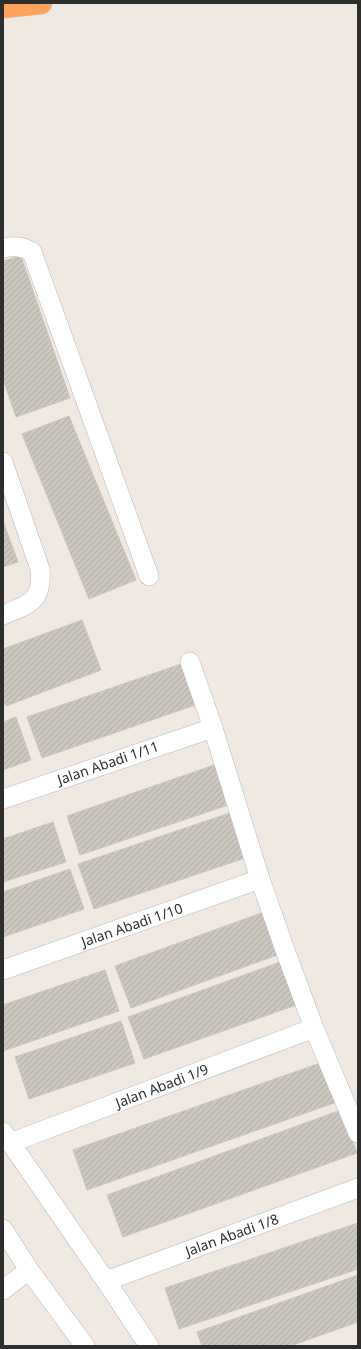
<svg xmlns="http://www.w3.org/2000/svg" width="361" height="1349" font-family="'Noto Sans',sans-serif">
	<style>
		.building { fill: url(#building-hatch); stroke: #cbc5ba }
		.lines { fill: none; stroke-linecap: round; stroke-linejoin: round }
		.minor-casing { stroke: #b4b7c1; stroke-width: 20 }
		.motorway-casing { stroke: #c9c9c9; stroke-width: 23 }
		.minor { stroke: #fff; stroke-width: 19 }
		.motorway { stroke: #ffa35c; stroke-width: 22 }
		.labels { text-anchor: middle; stroke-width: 3; stroke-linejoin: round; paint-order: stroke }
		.street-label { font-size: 14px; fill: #2e2e2e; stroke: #fff }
	</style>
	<defs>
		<pattern id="building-hatch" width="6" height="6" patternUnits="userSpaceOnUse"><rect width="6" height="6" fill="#cbc7bf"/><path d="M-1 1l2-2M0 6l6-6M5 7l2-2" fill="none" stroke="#afaba4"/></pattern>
	</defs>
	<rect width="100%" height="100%" fill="#efe9e1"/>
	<g class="building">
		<polygon points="21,256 70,398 16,417 3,379 3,261"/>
		<polygon points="69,416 136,580 89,599 22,434"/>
		<polygon points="3,521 18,562 3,567"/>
		<polygon points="82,620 101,670 6,706 3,698 3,649"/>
		<polygon points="181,664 195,705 42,758 27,717"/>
		<polygon points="16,717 31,760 3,770 3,722"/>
		<polygon points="217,764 231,804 80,855 67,816"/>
		<polygon points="233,812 248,857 94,909 78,864"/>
		<polygon points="53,822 66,862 3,882 3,839"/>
		<polygon points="70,869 84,909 3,937 3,892"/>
		<polygon points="264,912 280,954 131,1008 115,966"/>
		<polygon points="283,961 299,1004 144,1059 128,1017"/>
		<polygon points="105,970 119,1011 3,1051 3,1005"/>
		<polygon points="121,1021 135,1063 29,1099 15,1057"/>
		<polygon points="323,1062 337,1102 87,1190 73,1150"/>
		<polygon points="341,1110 357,1153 123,1237 107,1195"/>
		<polygon points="358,1223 358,1269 179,1329 165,1288"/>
		<polygon points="358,1275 358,1322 290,1346 202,1346 197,1332"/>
	</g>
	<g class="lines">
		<g class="minor-casing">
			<g id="minor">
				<path d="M 3,248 C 14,246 22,246 32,252 L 149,576"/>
				<path d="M 3,462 L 40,569 C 43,601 30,604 3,615"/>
				<polyline points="190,662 213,728 260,879 285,950 314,1028 358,1133"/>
				<polyline points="3,799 213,728"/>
				<polyline points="3,970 260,879"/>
				<polyline points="3,1132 106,1281 149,1346"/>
				<polyline points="10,1143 314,1028"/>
				<polyline points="3,1229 29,1270 85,1346"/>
				<polyline points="106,1281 358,1188"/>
				<polyline points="3,1290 29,1270"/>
			</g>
		</g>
		<g class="motorway-casing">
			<polyline id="motorway" points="3,7 41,3"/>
		</g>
		<use href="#minor" class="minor"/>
		<use href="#motorway" class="motorway"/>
	</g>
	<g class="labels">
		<g class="street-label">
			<text transform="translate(108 763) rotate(-19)" y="5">Jalan Abadi 1/11</text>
			<text transform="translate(132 925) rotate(-19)" y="5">Jalan Abadi 1/10</text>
			<text transform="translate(162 1086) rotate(-21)" y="5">Jalan Abadi 1/9</text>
			<text transform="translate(232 1235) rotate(-20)" y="5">Jalan Abadi 1/8</text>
		</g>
	</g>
	<rect width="361" height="1349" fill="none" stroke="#2e2e2e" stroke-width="8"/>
</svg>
